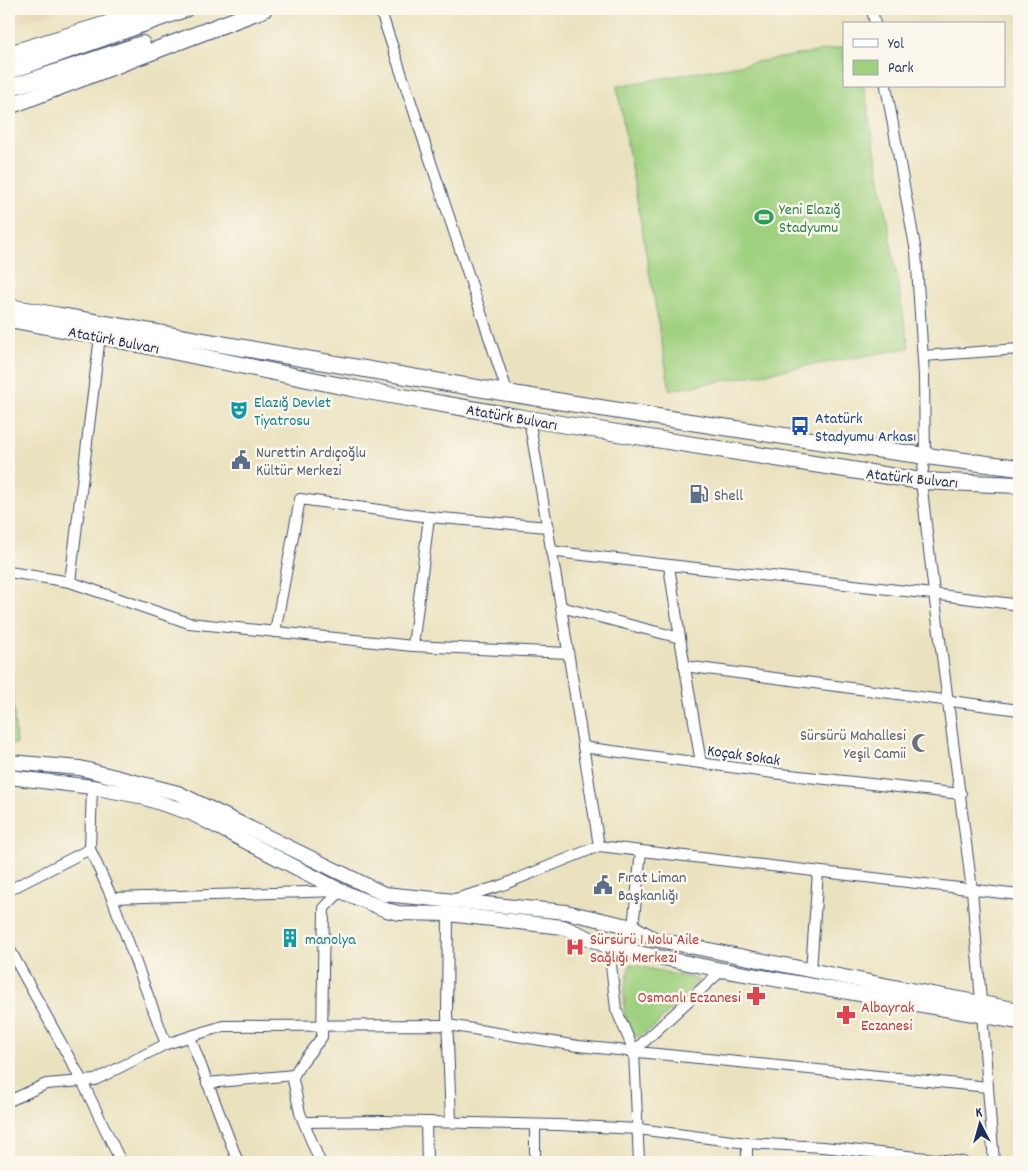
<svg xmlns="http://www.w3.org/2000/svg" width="1028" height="1171" font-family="Dekko,sans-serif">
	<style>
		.built { fill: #e5d6b8 }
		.green { fill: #a0d180; stroke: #5e806f }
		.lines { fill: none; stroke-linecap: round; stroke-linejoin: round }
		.minor-casing { stroke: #3a4a6d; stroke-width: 12 }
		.secondary-casing { stroke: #3a4a6d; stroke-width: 16 }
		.primary-casing { stroke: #3a4a6d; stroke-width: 18 }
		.trunk-casing { stroke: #3a4a6d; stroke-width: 18 }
		.minor { stroke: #fff; stroke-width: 10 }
		.secondary { stroke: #fff; stroke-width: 14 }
		.primary { stroke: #fff; stroke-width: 16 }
		.trunk { stroke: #fff; stroke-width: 16 }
		.labels { text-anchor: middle; stroke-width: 5; stroke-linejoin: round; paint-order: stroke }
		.leisure-label { font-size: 16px; fill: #27864d; stroke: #fbf7ec; text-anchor: start }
		.street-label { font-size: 16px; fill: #1b2f5e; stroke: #fbf7ec }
		.culture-label { font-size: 16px; fill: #0d838f; stroke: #fbf7ec; text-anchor: start }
		.transit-label { font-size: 16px; fill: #164399; stroke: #fbf7ec; text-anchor: start }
		.service-label { font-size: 16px; fill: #4e5e75; stroke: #fbf7ec; text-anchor: start }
		.worship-label { font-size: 16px; fill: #5b616d; stroke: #fbf7ec; text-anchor: end }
		.health-label { font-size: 16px; fill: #be3a42; stroke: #fbf7ec; text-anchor: start }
	</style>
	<rect width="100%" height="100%" fill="#fbf7ec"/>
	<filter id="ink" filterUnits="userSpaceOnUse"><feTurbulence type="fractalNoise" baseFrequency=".02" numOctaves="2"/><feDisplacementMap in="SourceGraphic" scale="10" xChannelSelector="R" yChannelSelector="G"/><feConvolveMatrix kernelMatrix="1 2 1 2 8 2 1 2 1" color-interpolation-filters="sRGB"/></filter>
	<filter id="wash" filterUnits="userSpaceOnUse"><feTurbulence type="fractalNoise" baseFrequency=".0096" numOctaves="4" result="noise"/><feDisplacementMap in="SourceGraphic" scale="20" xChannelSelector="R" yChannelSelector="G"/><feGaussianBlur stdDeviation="1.12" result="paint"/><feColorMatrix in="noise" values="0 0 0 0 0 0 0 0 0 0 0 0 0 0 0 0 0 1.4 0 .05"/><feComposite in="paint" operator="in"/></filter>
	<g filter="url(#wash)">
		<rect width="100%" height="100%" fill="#eae2bf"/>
		<polygon class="built" points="9,9 63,9 9,26"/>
		<g class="green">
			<polygon points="844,47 844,86 864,86 909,348 670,390 617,86"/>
			<polygon points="9,639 16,744 9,744"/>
			<polygon points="630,964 699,980 654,1027 636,1038 625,1018 624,992"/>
		</g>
	</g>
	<g filter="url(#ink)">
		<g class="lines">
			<g class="minor-casing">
				<g id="minor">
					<polyline points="380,9 508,394"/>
					<polyline points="872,9 875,24"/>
					<polyline points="886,86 916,252 924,376 925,456 921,481 934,593 972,890 994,1162"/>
					<polyline points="923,356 1019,349"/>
					<polyline points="529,419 561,607 599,846"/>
					<path d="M 551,551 C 707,571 864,584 1019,605"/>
					<polyline points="669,566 680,638 701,763"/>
					<polyline points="9,572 70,582 189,623 413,646 568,653"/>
					<polyline points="70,582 100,336"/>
					<polyline points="561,607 680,638"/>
					<polyline points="275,632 300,499 429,517 548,527"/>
					<polyline points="413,646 429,517"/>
					<polyline points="684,666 1019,710"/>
					<polyline points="583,747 781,774 961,794"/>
					<polyline points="90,849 92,787"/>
					<polyline points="9,890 90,849 112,898 166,1044"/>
					<polyline points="112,898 340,891"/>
					<polyline points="455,899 500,886 599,846 1019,895"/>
					<polyline points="448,914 447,1015 451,1122"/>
					<polyline points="9,948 82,1081 121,1162"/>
					<polyline points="811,970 818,872"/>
					<polyline points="190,1037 238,1162"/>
					<polyline points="634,1051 722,970"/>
					<polyline points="207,1083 294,1075"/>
					<polyline points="9,1101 46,1084 95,1080 166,1044 223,1026 448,1025 578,1046 988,1087"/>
					<polyline points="304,1122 382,1121 559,1125 638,1129 747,1143 823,1147 963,1162"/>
					<polyline points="426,1122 427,1162"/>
					<polyline points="747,1143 747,1162"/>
					<polyline points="320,1162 300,1113 293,1080 294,1075 300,1065 322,1037 324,908 341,891"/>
					<polyline points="535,1162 535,1125"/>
					<polyline points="639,1162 634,1051 616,1009 609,947 633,927 641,851"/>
				</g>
			</g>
			<g class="secondary-casing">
				<g id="secondary">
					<polyline points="9,762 80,768 178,793 384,894 566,912 633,927 654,939 889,986 1019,1010"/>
					<polyline points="9,777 92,787 139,796 191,813 341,891 386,910 399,913 448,914 563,927 609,947 722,970 1019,1022"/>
				</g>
			</g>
			<g class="primary-casing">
				<g id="primary">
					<path d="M 9,307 C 345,366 681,426 1019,468"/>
					<polyline points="9,319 100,336 356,389 529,419 921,481 1019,485"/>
				</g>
			</g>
			<g class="trunk-casing">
				<g id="trunk">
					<polyline points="9,54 140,14"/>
					<polyline points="9,71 185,9"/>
					<polyline points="9,88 142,44"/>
					<polyline points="9,106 264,9"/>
				</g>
			</g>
			<use href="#minor" class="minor"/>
			<use href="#secondary" class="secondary"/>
			<use href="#primary" class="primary"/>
			<use href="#trunk" class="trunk"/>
		</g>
	</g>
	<defs>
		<g id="stadium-bare" transform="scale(1.5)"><path d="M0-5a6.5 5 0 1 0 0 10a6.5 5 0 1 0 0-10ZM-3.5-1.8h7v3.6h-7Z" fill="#2e9e5b" stroke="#fbf7ec" stroke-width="2.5" paint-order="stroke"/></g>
		<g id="theatre-bare" transform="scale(1.5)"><path d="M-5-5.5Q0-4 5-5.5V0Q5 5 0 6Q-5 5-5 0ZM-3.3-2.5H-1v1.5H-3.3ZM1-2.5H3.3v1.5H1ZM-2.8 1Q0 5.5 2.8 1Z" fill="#0f9aa8" stroke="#fbf7ec" stroke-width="2.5" paint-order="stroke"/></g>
		<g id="bus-bare" transform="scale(1.5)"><path d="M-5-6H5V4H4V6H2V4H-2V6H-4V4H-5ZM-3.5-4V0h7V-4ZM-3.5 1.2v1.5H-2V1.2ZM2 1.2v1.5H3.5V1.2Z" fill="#1a4fb4" stroke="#fbf7ec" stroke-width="2.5" paint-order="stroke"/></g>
		<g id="civic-bare" transform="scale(1.5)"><path d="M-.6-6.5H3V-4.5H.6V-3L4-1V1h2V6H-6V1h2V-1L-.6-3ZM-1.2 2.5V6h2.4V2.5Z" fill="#5c6f8a" stroke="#fbf7ec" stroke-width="2.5" paint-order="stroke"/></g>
		<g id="fuel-bare" transform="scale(1.5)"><path d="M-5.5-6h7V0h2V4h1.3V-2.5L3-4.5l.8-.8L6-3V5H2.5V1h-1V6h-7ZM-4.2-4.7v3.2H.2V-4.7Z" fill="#5c6f8a" stroke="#fbf7ec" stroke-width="2.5" paint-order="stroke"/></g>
		<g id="mosque-bare" transform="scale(1.5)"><path d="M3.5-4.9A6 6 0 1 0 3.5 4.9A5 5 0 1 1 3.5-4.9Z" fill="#6b7280" stroke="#fbf7ec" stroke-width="2.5" paint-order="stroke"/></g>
		<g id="building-bare" transform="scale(1.5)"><path d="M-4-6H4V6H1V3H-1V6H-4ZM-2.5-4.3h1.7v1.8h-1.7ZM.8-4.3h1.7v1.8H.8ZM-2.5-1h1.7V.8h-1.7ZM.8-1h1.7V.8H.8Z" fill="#0f9aa8" stroke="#fbf7ec" stroke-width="2.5" paint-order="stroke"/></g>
		<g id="hospital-bare" transform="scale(1.5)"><path d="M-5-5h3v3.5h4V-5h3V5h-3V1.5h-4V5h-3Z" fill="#e0444e" stroke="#fbf7ec" stroke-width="2.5" paint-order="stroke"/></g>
		<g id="pharmacy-bare" transform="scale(1.5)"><path d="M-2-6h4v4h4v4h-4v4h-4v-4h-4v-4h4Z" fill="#e0444e" stroke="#fbf7ec" stroke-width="2.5" paint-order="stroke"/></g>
	</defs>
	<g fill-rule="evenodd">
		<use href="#stadium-bare" x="764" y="217"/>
		<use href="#theatre-bare" x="239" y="410"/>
		<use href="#bus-bare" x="800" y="426"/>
		<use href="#civic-bare" x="241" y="460"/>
		<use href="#fuel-bare" x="699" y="494"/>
		<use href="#mosque-bare" x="921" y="743"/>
		<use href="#civic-bare" x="603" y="885"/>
		<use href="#building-bare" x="290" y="938"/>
		<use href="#hospital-bare" x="575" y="947"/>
		<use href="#pharmacy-bare" x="756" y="996"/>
		<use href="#pharmacy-bare" x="846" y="1015"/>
	</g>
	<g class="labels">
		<g class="leisure-label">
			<text x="779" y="214">Yeni Elazığ<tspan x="779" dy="18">Stadyumu</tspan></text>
		</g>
		<g class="street-label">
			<text transform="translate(114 339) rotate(11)" y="6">Atatürk Bulvarı</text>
			<text transform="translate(512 416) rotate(10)" y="6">Atatürk Bulvarı</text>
			<text transform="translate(912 477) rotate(6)" y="6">Atatürk Bulvarı</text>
			<text transform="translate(744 754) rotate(8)" y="6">Koçak Sokak</text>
		</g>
		<g class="culture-label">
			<text x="254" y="407">Elazığ Devlet<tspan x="254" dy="18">Tiyatrosu</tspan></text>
			<text x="305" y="944">manolya</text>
		</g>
		<g class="transit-label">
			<text x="815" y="423">Atatürk<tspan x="815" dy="18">Stadyumu Arkası</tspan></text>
		</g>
		<g class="service-label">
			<text x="256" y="457">Nurettin Ardıçoğlu<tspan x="256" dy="18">Kültür Merkezi</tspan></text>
			<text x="714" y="500">Shell</text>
			<text x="618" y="882">Fırat Liman<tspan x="618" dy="18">Başkanlığı</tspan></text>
		</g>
		<g class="worship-label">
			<text x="906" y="740">Sürsürü Mahallesi<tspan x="906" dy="18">Yeşil Camii</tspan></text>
		</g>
		<g class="health-label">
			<text x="590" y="944">Sürsürü 1 Nolu Aile<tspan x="590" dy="18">Sağlığı Merkezi</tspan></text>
			<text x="741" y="1002" text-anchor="end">Osmanlı Eczanesi</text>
			<text x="861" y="1012">Albayrak<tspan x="861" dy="18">Eczanesi</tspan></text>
		</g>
	</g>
	<rect width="1028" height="1171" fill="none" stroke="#fbf7ec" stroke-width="30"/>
	<rect x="843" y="22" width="162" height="65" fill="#fbf7ec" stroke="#a1a7b3"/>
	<rect x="853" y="39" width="25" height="8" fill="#ffffff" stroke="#a1a7b3"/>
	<text x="888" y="48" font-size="15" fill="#1b2f5e">Yol</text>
	<rect x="853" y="60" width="25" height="15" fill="#a0d180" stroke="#a1a7b3"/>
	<text x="888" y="72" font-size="15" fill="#1b2f5e">Park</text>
	<g transform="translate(980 1124) rotate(354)" stroke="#fbf7ec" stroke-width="4" paint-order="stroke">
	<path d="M0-4L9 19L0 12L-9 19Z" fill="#1b2f5e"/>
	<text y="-8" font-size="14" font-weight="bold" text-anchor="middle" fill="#1b2f5e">K</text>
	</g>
</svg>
